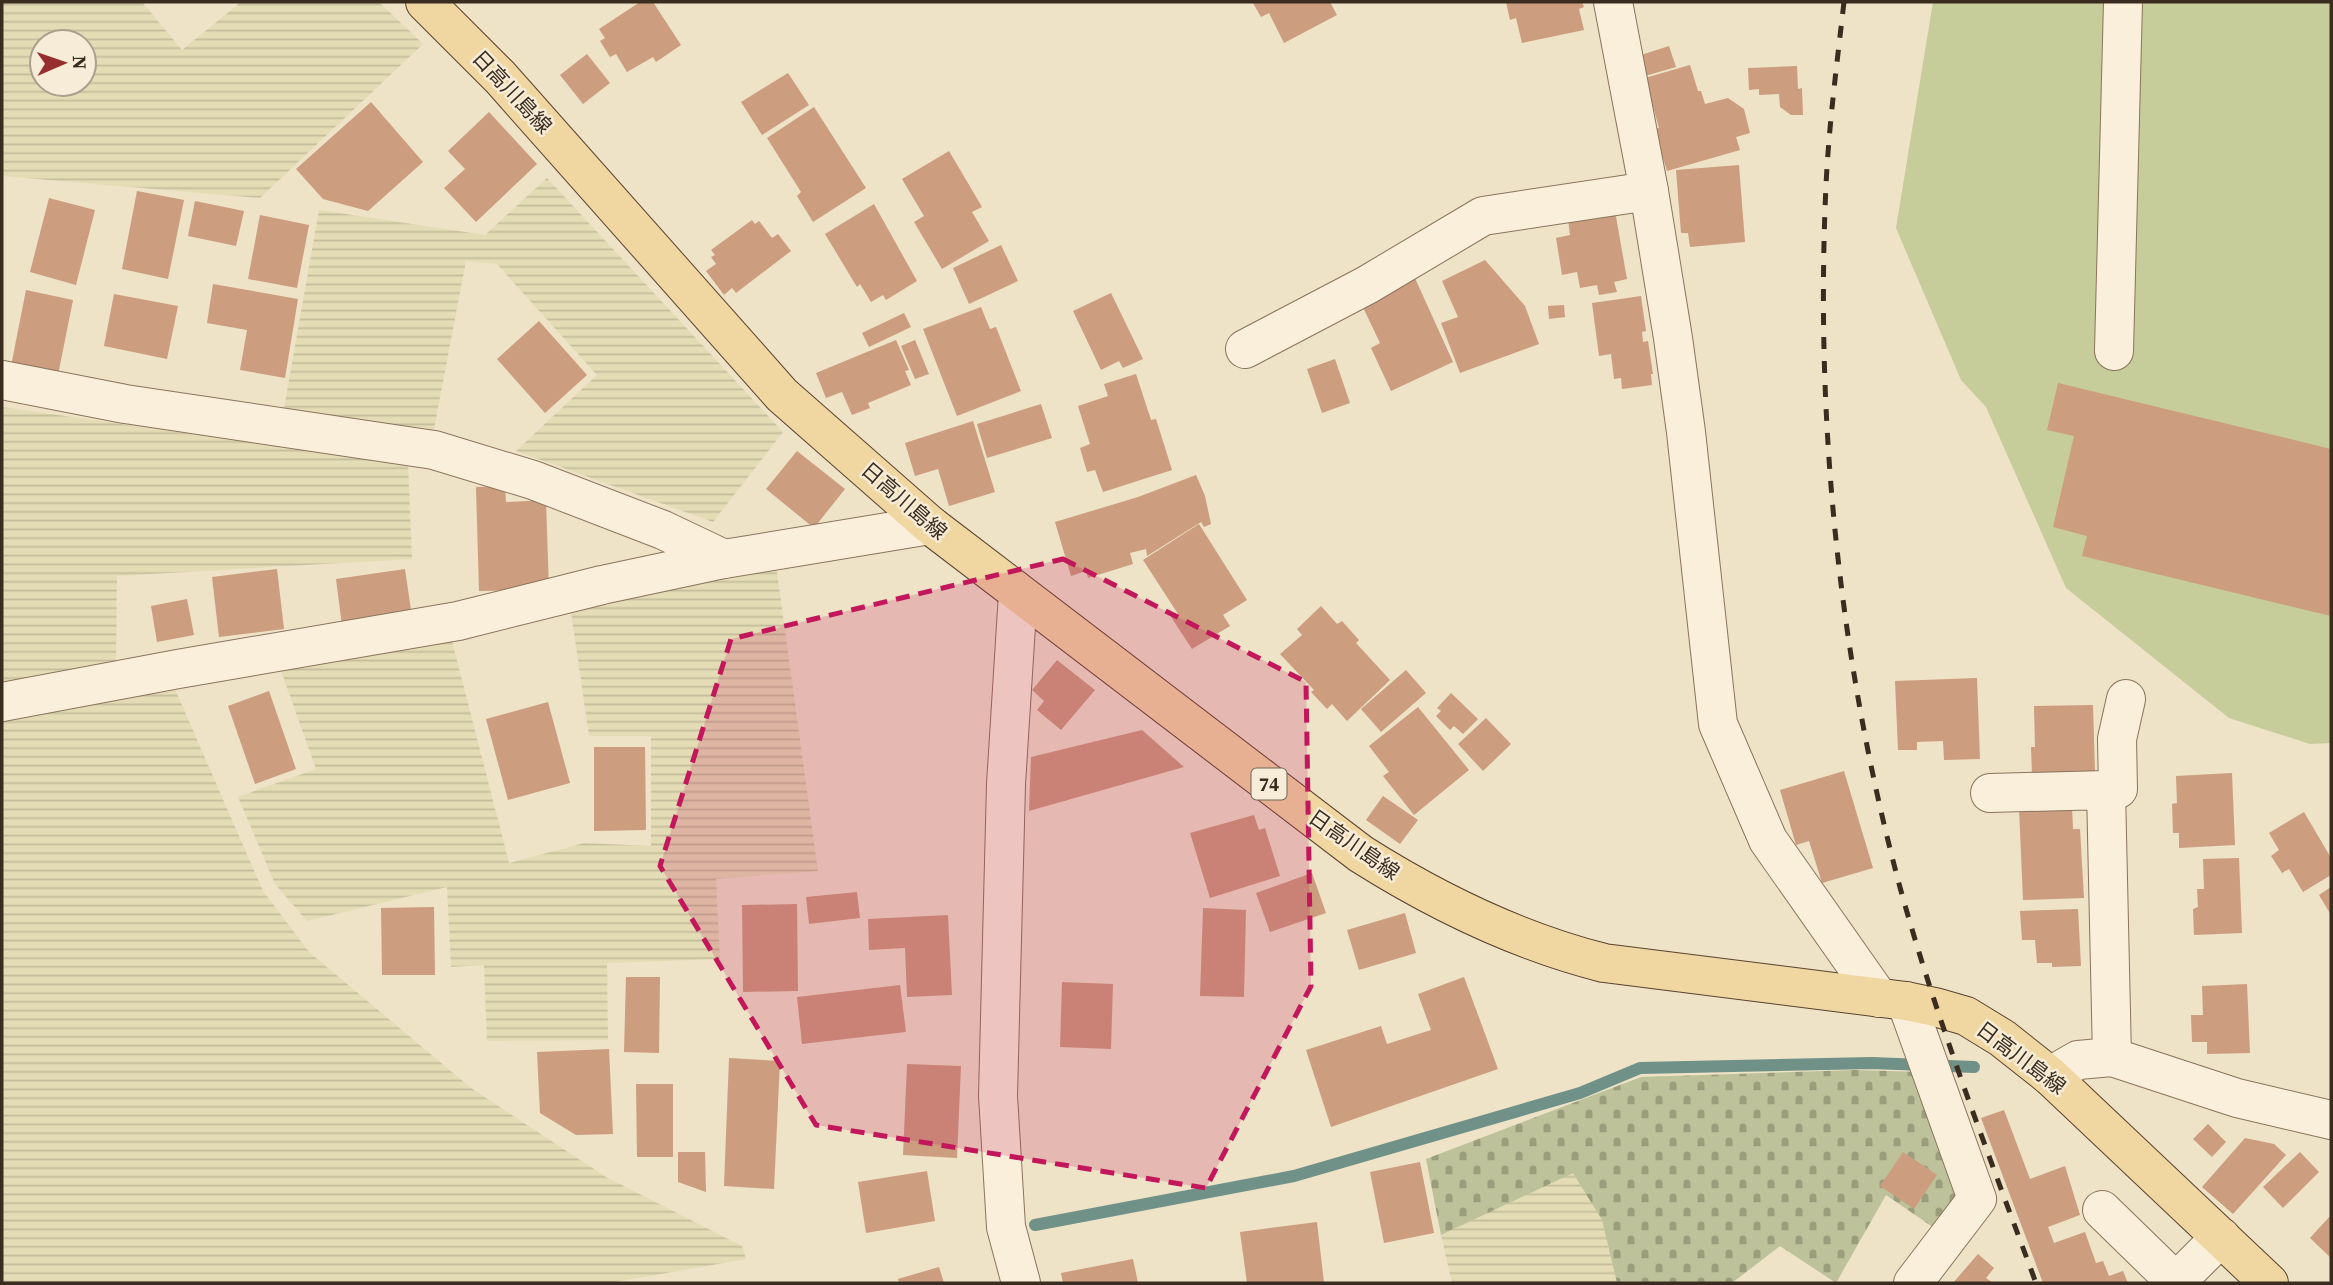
<svg xmlns="http://www.w3.org/2000/svg" width="2333" height="1285" font-family="'Source Serif 4','Noto Sans JP',serif">
	<style>
		.farmland { fill: url(#farmland-rules); fill-rule: evenodd }
		.grass { fill: #c7cc9b }
		.cemetery { fill: url(#cemetery-stones) }
		.lines { fill: none; stroke-linecap: round; stroke-linejoin: round }
		.stream { stroke: #6f9188; stroke-width: 12 }
		.building { fill: #cc9d7e }
		.minor-casing { stroke: #8a745d; stroke-width: 40 }
		.major-casing { stroke: #584230; stroke-width: 40 }
		.minor { stroke: #f9efdb; stroke-width: 38 }
		.major { stroke: #f0d6a0; stroke-width: 38 }
		.rail { stroke: #3a2d20; stroke-width: 5; stroke-dasharray: 12 12; stroke-linecap: butt }
		.marked { fill: #c2185b; fill-opacity: 0.2; stroke: #c2185b; stroke-width: 5; stroke-dasharray: 14 9; stroke-linejoin: round }
		.labels { text-anchor: middle; stroke-width: 5; stroke-linejoin: round; paint-order: stroke }
		.shield { fill: #f6ecd7; stroke: #726657; stroke-width: 2 }
		.shield-label { font-size: 19px; font-weight: bold; fill: #3a2d20 }
		.street-label { font-size: 21px; fill: #3a2d20; stroke: #f6ecd7 }
	</style>
	<defs>
		<pattern id="farmland-rules" width="6" height="5" patternUnits="userSpaceOnUse" patternTransform="scale(1.75)"><rect width="6" height="5" fill="#e4dcb5"/><path d="M0 2.5h6" fill="none" stroke="#c4bd9b"/></pattern>
		<pattern id="cemetery-stones" width="16" height="16" patternUnits="userSpaceOnUse" patternTransform="scale(1.75)"><rect width="16" height="16" fill="#bdc29a"/><path d="M2 7V4a2 2 0 0 1 4 0v3zM10 15v-3a2 2 0 0 1 4 0v3z" fill="#9b9e7d"/></pattern>
	</defs>
	<rect width="100%" height="100%" fill="#eee2c7"/>
	<g class="farmland">
		<path d="M 2,2 L 142,2 L 182,50 L 241,2 L 379,2 L 423,44 L 260,198 L 2,176 ZM 42,42 L 84,42 L 84,84 L 42,84 Z"/>
		<polygon points="547,178 783,432 713,522 516,451 597,375 497,264 466,261 433,434 283,414 319,210 485,235"/>
		<polygon points="2,407 408,465 412,559 117,576 116,663 2,687"/>
		<polygon points="776,565 818,871 716,879 720,959 607,963 608,1040 487,1041 484,965 451,967 447,887 307,921 275,884 238,797 316,769 279,665 451,637 509,863 584,843 651,846 651,736 589,736 571,612"/>
		<polygon points="171,680 263,891 309,952 471,1088 606,1177 742,1246 746,1259 610,1283 2,1283 2,715"/>
		<polygon points="1573,1172 1602,1220 1617,1283 1452,1283 1441,1235"/>
	</g>
	<polygon class="grass" points="1933,2 2331,2 2331,743 2310,744 2229,718 2066,588 1986,407 1961,380 1896,228"/>
	<polygon class="cemetery" points="1855,1070 1922,1072 1968,1195 1937,1230 1886,1195 1836,1283 1780,1246 1732,1283 1617,1283 1602,1220 1573,1173 1441,1235 1426,1159 1641,1077"/>
	<g class="lines">
		<polyline class="stream" points="1035,1225 1294,1176 1580,1093 1640,1068 1872,1063 1974,1067"/>
	</g>
	<g class="building">
		<polygon points="640,2 653,2 681,45 656,62 653,57 627,72 616,54 610,57 600,41 605,38 599,29"/>
		<polygon points="1255,2 1330,2 1337,15 1284,43 1269,13 1261,17 1253,3"/>
		<polygon points="1506,2 1582,2 1584,7 1579,9 1584,30 1522,43 1516,18 1510,20"/>
		<polygon points="1669,46 1676,67 1645,76 1638,56"/>
		<polygon points="587,54 610,83 583,104 560,75"/>
		<polygon points="1690,65 1698,91 1701,91 1705,104 1728,98 1744,109 1750,133 1736,137 1740,150 1667,171 1654,129 1659,128 1645,78"/>
		<polygon points="1797,66 1798,89 1802,88 1803,115 1791,115 1780,107 1779,94 1759,95 1759,89 1749,90 1748,68"/>
		<polygon points="788,73 809,105 762,135 741,102"/>
		<polygon points="371,102 423,162 368,211 323,199 296,169"/>
		<polygon points="814,107 866,188 813,222 797,196 801,192 767,138"/>
		<polygon points="489,112 537,164 476,222 444,188 465,169 448,151"/>
		<polygon points="949,151 982,207 972,212 989,241 942,269 914,222 924,216 902,179"/>
		<polygon points="1739,165 1745,242 1690,247 1688,233 1681,233 1676,170"/>
		<polygon points="137,191 184,200 168,279 122,269"/>
		<polygon points="49,198 95,210 76,285 30,272"/>
		<polygon points="195,201 244,211 236,246 188,236"/>
		<polygon points="874,204 917,281 886,300 883,295 871,302 860,284 857,287 825,234"/>
		<polygon points="1615,211 1627,279 1614,282 1617,292 1599,295 1597,285 1580,288 1577,272 1562,275 1556,238 1570,235 1568,219"/>
		<polygon points="260,215 309,225 297,288 248,279"/>
		<polygon points="752,220 755,224 759,221 772,238 778,234 791,251 736,293 732,288 724,295 706,271 716,264 711,257 715,255 711,250"/>
		<polygon points="1001,245 1018,281 969,304 953,268"/>
		<polygon points="1485,260 1525,306 1539,344 1460,373 1441,323 1458,317 1442,281"/>
		<polygon points="1414,276 1453,362 1391,391 1371,348 1380,343 1360,301"/>
		<polygon points="213,284 298,299 285,378 240,370 247,330 207,323"/>
		<polygon points="26,290 73,300 58,375 11,366"/>
		<polygon points="1111,293 1143,359 1123,368 1119,361 1101,370 1073,311"/>
		<polygon points="114,294 178,306 167,359 104,346"/>
		<polygon points="1641,296 1646,331 1642,332 1643,342 1648,341 1653,374 1651,374 1652,385 1622,389 1621,378 1614,379 1611,354 1599,356 1592,303"/>
		<polygon points="1564,305 1565,317 1549,319 1548,306"/>
		<polygon points="981,307 990,329 996,327 1021,391 957,416 923,329"/>
		<polygon points="904,313 911,327 869,347 862,333"/>
		<polygon points="539,321 587,375 545,413 497,359"/>
		<polygon points="896,340 909,370 905,371 911,385 868,403 870,408 852,415 842,392 826,398 816,373"/>
		<polygon points="915,340 929,374 915,379 901,346"/>
		<polygon points="1335,359 1350,403 1322,413 1307,369"/>
		<polygon points="1136,374 1151,420 1156,419 1172,470 1103,492 1095,470 1087,472 1080,448 1090,444 1078,406 1108,396 1104,384"/>
		<polygon points="2058,383 2331,449 2331,616 2082,556 2087,536 2053,527 2074,436 2047,430"/>
		<polygon points="1041,404 1052,438 987,458 977,424"/>
		<polygon points="973,421 995,492 949,506 938,469 915,476 905,443"/>
		<polygon points="797,451 845,489 814,528 766,489"/>
		<polygon points="1196,475 1205,496 1211,524 1204,527 1201,522 1147,556 1146,549 1130,553 1133,564 1088,578 1086,571 1071,576 1055,522 1138,497"/>
		<polygon points="505,486 506,502 546,500 549,590 479,591 476,487"/>
		<polygon points="1199,524 1247,600 1223,615 1230,626 1192,649 1171,617 1178,614 1143,560"/>
		<polygon points="277,569 284,629 219,637 212,577"/>
		<polygon points="405,569 412,617 342,626 336,579"/>
		<polygon points="187,599 194,635 157,642 151,606"/>
		<polygon points="1321,606 1337,624 1342,621 1359,640 1356,643 1390,680 1347,721 1332,704 1327,709 1311,692 1314,690 1280,654 1302,635 1297,629"/>
		<polygon points="1057,660 1095,690 1061,730 1037,710 1044,701 1032,690"/>
		<polygon points="1406,670 1426,693 1381,732 1361,709"/>
		<polygon points="1977,678 1980,759 1944,760 1943,741 1917,742 1917,750 1898,750 1895,681"/>
		<polygon points="269,691 296,769 255,784 228,706"/>
		<polygon points="1451,693 1478,719 1463,734 1454,726 1450,730 1436,716 1441,711 1437,708"/>
		<polygon points="548,702 570,783 508,800 486,719"/>
		<polygon points="2093,705 2095,772 2032,774 2031,747 2035,747 2034,706"/>
		<polygon points="1418,707 1469,770 1414,815 1383,776 1389,772 1369,746"/>
		<polygon points="1486,718 1511,744 1483,771 1458,744"/>
		<polygon points="1142,730 1184,767 1029,811 1031,757"/>
		<polygon points="594,747 645,747 646,830 594,831"/>
		<polygon points="1844,771 1873,868 1822,883 1809,841 1796,845 1780,790"/>
		<polygon points="2232,773 2235,845 2179,848 2179,833 2173,833 2172,804 2177,803 2176,776"/>
		<polygon points="1383,796 1418,820 1400,844 1366,820"/>
		<polygon points="2072,806 2073,829 2080,829 2084,898 2023,900 2019,808"/>
		<polygon points="2304,812 2331,858 2331,875 2303,892 2289,869 2282,873 2271,856 2279,850 2269,833"/>
		<polygon points="1254,815 1259,830 1265,828 1280,876 1210,898 1190,833"/>
		<polygon points="2239,858 2242,933 2194,935 2193,909 2198,907 2197,889 2204,889 2203,859"/>
		<polygon points="1312,873 1326,913 1270,932 1256,893"/>
		<polygon points="2331,887 2331,915 2319,895"/>
		<polygon points="857,892 860,918 809,924 806,897"/>
		<polygon points="797,904 798,991 743,992 742,905"/>
		<polygon points="434,907 435,975 382,975 381,908"/>
		<polygon points="1203,908 1246,910 1244,997 1200,996"/>
		<polygon points="2078,909 2081,966 2052,967 2052,963 2037,963 2035,940 2022,940 2020,911"/>
		<polygon points="1405,913 1416,953 1359,970 1347,930"/>
		<polygon points="948,915 952,995 907,997 905,948 869,950 868,919"/>
		<polygon points="626,977 660,977 659,1053 624,1052"/>
		<polygon points="1464,977 1498,1069 1331,1127 1306,1050 1381,1026 1387,1044 1431,1030 1418,994"/>
		<polygon points="1062,982 1113,984 1111,1049 1060,1047"/>
		<polygon points="2247,984 2250,1053 2207,1054 2207,1042 2192,1042 2191,1015 2203,1015 2202,986"/>
		<polygon points="900,985 906,1032 802,1044 797,997"/>
		<polygon points="609,1049 613,1134 576,1135 540,1113 537,1052"/>
		<polygon points="729,1058 780,1061 774,1189 724,1186"/>
		<polygon points="907,1064 961,1066 957,1158 903,1155"/>
		<polygon points="636,1084 673,1084 673,1157 637,1157"/>
		<polygon points="2004,1110 2030,1179 2065,1166 2080,1215 2048,1227 2054,1243 2085,1232 2096,1263 2103,1261 2109,1276 2123,1271 2128,1283 2043,1283 1981,1118"/>
		<polygon points="2208,1124 2226,1142 2212,1157 2193,1139"/>
		<polygon points="2245,1138 2274,1144 2286,1155 2233,1214 2202,1187"/>
		<polygon points="678,1152 705,1152 706,1192 678,1182"/>
		<polygon points="1903,1152 1937,1175 1914,1209 1880,1186"/>
		<polygon points="2300,1152 2319,1172 2283,1208 2263,1187"/>
		<polygon points="1420,1162 1434,1233 1384,1243 1370,1172"/>
		<polygon points="927,1171 935,1221 866,1233 858,1182"/>
		<polygon points="2331,1215 2331,1258 2310,1238"/>
		<polygon points="1317,1222 1324,1283 1247,1283 1240,1232"/>
		<polygon points="1978,1254 1994,1268 1986,1278 1993,1283 1953,1283"/>
		<polygon points="1133,1259 1138,1283 1063,1283 1061,1273"/>
		<polygon points="939,1267 944,1283 899,1283 898,1279"/>
	</g>
	<g class="lines">
		<g class="minor-casing">
			<g id="minor">
				<polyline points="1613,2 1649,191 1673,338 1686,432 1718,724 1768,840 1879,998"/>
				<polyline points="1245,349 1367,285 1483,216 1649,191"/>
				<polyline points="2114,351 2123,2"/>
				<polyline points="2,380 125,404 434,450 533,480 663,530 724,559"/>
				<polyline points="1018,594 1006,784 998,1096 1006,1227 1021,1283"/>
				<polyline points="2,702 178,669 458,621 602,585 724,559 930,525"/>
				<polyline points="2106,790 2118,789 2117,739 2126,699"/>
				<polyline points="1990,793 2106,790 2112,1057"/>
				<polyline points="1906,1001 1977,1199 1913,1283"/>
				<polyline points="2050,1076 2078,1060 2112,1057 2237,1098 2331,1120"/>
				<polyline points="2102,1210 2176,1282 2221,1237"/>
			</g>
		</g>
		<g class="major-casing">
			<path id="major" d="M 425,2 L 500,77 L 782,395 L 930,525 L 1361,854 C 1437,902 1517,941 1604,963 L 1906,1001 L 1935,1007 L 1966,1016 L 2002,1038 L 2050,1076 L 2269,1283"/>
		</g>
		<use href="#minor" class="minor"/>
		<use href="#major" class="major"/>
		<path class="rail" d="M 1844,2 C 1837,63 1829,124 1826,185 C 1815,422 1839,662 1901,891 C 1938,1024 1988,1153 2036,1283"/>
	</g>
	<path class="marked" d="M 1063,559 L 1306,682 L 1311,986 L 1206,1188 L 816,1125 L 660,866 L 731,639 Z"/>
	<g class="labels">
		<rect class="shield" x="1251.5" y="768.5" width="35" height="31" rx="5"/>
		<g class="shield-label">
			<text x="1269" y="791">74</text>
		</g>
		<g class="street-label">
			<text transform="translate(512 92) rotate(47)" y="7">日高川島線</text>
			<text transform="translate(904 501) rotate(41)" y="7">日高川島線</text>
			<text transform="translate(1354 845) rotate(35)" y="7">日高川島線</text>
			<text transform="translate(2021 1058) rotate(37)" y="7">日高川島線</text>
		</g>
	</g>
	<rect width="2333" height="1285" fill="none" stroke="#3a2d20" stroke-width="7"/>
	<g transform="translate(63 63) rotate(88)"><circle r="33" fill="#f6ecd7" stroke="#aba08e" stroke-width="2"/>
	<path d="M0-5L12 26L0 18L-12 26Z" fill="#982d2f"/>
	<text y="-10" font-size="19" font-weight="bold" text-anchor="middle" fill="#3a2d20">N</text>
	</g>
</svg>
